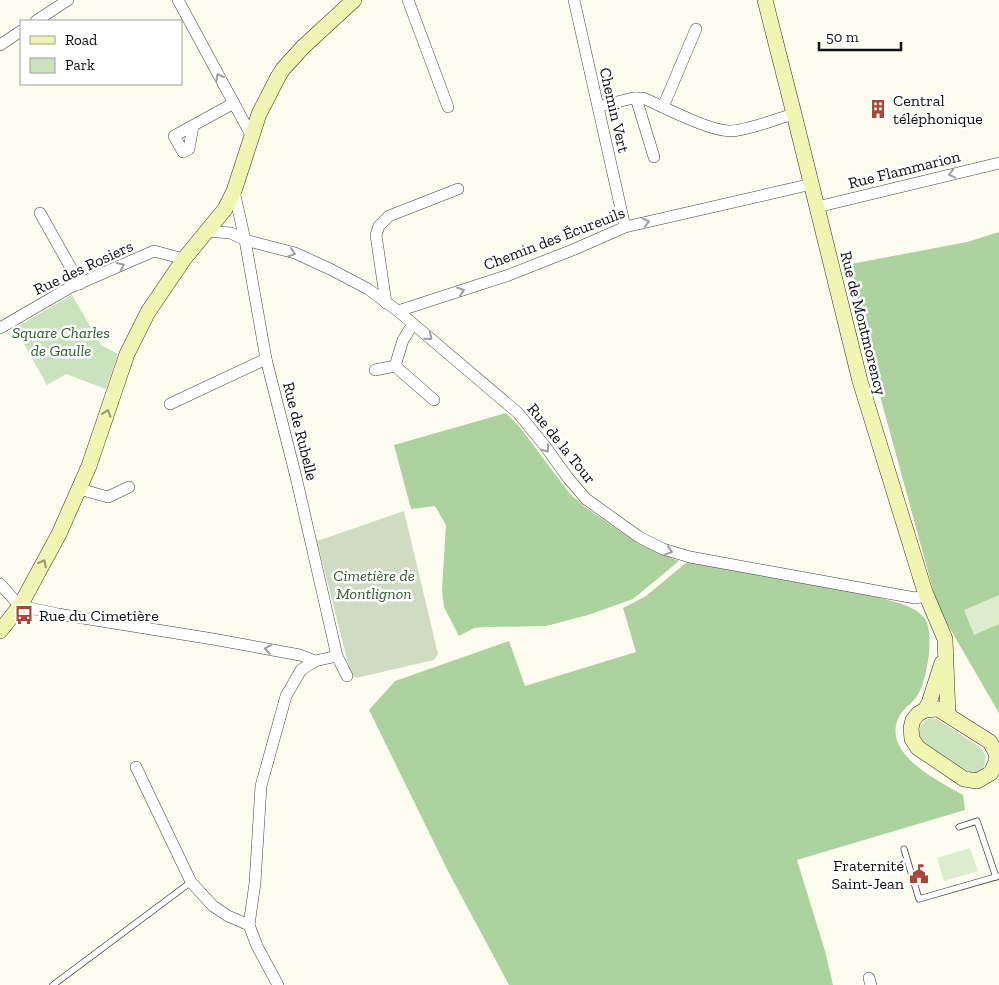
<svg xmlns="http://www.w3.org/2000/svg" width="999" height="985" font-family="'Zilla Slab',serif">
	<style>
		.green { fill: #cae3bc }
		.forest { fill: #acd29e }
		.cemetery { fill: #cfdcc2 }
		.pitch { fill: #dceccd }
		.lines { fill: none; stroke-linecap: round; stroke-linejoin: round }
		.lane-casing { stroke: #404040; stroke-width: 7 }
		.street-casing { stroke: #404040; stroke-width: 12 }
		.secondary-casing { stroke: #2f2f2f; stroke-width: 16 }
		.lane { stroke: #fff; stroke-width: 5.5 }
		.street { stroke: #fff; stroke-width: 11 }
		.secondary { stroke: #f1f5b2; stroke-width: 15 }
		.oneway { stroke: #9e9e9e }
		.oneway2 { stroke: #969870 }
		.labels { text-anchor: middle; stroke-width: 5; stroke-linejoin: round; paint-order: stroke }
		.poi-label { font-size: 16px; fill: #0d0d0d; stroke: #fff; text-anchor: start }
		.street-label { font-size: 16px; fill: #0d0d0d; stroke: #fff }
		.park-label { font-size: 16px; font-style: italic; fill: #275c25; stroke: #fff }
	</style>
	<rect width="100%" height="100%" fill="#fdfdef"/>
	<g class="green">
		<polygon points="72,295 101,345 118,354 106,389 66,374 47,385 15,328"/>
		<path d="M 932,718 L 939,720 L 981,748 L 986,756 L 984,767 C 979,771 975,773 970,772 C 964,770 924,744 921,739 C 916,729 923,720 932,718 Z"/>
	</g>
	<g class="forest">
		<polygon points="999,232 999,713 938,608 871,363 851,264 967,242"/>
		<polygon points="506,413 519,426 570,494 585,507 637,543 679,561 633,599 588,615 546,626 486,627 474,628 459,636 444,607 442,590 446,525 435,506 411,509 394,445"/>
		<path d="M 687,562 C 729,567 773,576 814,585 C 839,590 864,593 888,600 C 900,603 918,608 925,619 C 930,627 930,642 929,652 C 928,664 924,686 917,696 C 912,704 902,709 898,719 C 883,755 939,781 963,795 L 965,810 L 797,860 L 825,951 L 833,985 L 509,985 L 449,873 L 369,710 L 395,681 L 509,641 L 525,686 L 636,652 L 623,608 L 646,596 Z"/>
	</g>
	<polygon class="cemetery" points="404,511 438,654 434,660 356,678 351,675 317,541"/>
	<g class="pitch">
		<polygon points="999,595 999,624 974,635 964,610"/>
		<polygon points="970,848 978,871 944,881 937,858"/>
	</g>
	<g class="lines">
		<g class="lane-casing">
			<g id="lane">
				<polyline points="959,827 977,821 996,877"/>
				<polyline points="904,849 919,899 999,876"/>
				<polyline points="53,985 191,882"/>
			</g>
		</g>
		<g class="street-casing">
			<g id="street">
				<polyline points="178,0 251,135"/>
				<polyline points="408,0 448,107"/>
				<polyline points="574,0 625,227"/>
				<polyline points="36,21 68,0"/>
				<polyline points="0,45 21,31"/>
				<polyline points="636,98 654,157"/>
				<path d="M 605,105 L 633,98 L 643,98 C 664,107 709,131 730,131 C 750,130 775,119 794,114"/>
				<polyline points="663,107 696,29"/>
				<polyline points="193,126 189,149 183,152 174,136 234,103"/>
				<polyline points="234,191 245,240 266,359 296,477 337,656 347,676"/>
				<polyline points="817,207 999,163"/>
				<polyline points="40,213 80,284"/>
				<polyline points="206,231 231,233 245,240 295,253 330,269 368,289 398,311 518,413 545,446 568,478 586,499 639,537 663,549 690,557 915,598 926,596"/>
				<polyline points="386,303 376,235 379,226 389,216 458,189"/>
				<polyline points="398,311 509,275 575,249 625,227 812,184"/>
				<polyline points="0,328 69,288 154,251 184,259"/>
				<polyline points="395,366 434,400"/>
				<polyline points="375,370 395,366 403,340 413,324"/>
				<polyline points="170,404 266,359"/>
				<polyline points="79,489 108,497 129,487"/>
				<polyline points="0,584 20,606 58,614 213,639 300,655 315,661 337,656"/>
				<polyline points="136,767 191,882 213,906 228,916 249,925"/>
				<polyline points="869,978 871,985"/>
				<polyline points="278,985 257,946 249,925 255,883 261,786 286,696 301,670 315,661"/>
			</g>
		</g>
		<g class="secondary-casing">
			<g id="secondary">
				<polyline points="765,0 794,114 860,381 925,592 945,639 948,715"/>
				<polyline points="0,631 20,606 59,534 89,466 127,354 148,312 184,259 225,209 234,191 259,114 278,77 283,69 303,47 354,0"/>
				<polyline points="925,710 938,709 990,742 996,753 996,762 991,773 977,781 964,779 918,748 912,739 911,728 913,720 918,714 925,710 929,703 942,663"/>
			</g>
		</g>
		<use href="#lane" class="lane"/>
		<use href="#street" class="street"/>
		<use href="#secondary" class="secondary"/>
	</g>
	<defs><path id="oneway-chevron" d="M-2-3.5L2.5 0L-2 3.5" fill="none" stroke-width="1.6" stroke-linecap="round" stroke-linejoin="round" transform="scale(1.25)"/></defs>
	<g class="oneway">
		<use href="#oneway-chevron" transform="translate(219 77) rotate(-118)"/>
		<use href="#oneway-chevron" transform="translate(952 174) rotate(166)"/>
		<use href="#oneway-chevron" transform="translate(646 222) rotate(-13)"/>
		<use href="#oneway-chevron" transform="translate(292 253) rotate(18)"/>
		<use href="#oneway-chevron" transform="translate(121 266) rotate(-23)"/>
		<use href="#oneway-chevron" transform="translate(461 291) rotate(-18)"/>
		<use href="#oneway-chevron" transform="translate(429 337) rotate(40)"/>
		<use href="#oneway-chevron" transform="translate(546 449) rotate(53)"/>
		<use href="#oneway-chevron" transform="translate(669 551) rotate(18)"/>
		<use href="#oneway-chevron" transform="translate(268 649) rotate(-170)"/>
	</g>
	<g class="oneway2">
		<use href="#oneway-chevron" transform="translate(107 413) rotate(-71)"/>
		<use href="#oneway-chevron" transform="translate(43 563) rotate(-62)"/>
	</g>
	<defs>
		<g id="building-bare" transform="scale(1.5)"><path d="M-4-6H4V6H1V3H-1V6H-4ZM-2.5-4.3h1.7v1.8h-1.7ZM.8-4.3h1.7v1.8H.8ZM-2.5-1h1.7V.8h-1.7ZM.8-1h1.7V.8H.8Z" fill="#ac4536" stroke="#fff" stroke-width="2.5" paint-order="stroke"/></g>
		<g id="bus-bare" transform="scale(1.5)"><path d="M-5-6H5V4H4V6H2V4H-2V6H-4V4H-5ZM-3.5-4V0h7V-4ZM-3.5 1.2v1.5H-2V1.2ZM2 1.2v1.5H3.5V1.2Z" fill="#ac4536" stroke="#fff" stroke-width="2.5" paint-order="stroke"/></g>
		<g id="civic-bare" transform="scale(1.5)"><path d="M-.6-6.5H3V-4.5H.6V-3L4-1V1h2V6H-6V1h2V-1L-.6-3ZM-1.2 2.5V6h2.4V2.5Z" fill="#ac4536" stroke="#fff" stroke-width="2.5" paint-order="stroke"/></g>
	</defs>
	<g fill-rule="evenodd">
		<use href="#building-bare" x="878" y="109"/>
		<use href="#bus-bare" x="24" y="615"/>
		<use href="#civic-bare" x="919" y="874"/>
	</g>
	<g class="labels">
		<g class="poi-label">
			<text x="893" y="106">Central<tspan x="893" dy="18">téléphonique</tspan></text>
			<text x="39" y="621">Rue du Cimetière</text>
			<text x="904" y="871" text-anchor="end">Fraternité<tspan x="904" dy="18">Saint-Jean</tspan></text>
		</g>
		<g class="street-label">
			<text transform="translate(615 110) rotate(77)" y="6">Chemin Vert</text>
			<text transform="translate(904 169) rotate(-14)" y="6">Rue Flammarion</text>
			<text transform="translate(554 238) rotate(-21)" y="6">Chemin des Écureuils</text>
			<text transform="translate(83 267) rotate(-25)" y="6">Rue des Rosiers</text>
			<text transform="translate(864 323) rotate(76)" y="6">Rue de Montmorency</text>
			<text transform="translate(301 431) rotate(76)" y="6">Rue de Rubelle</text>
			<text transform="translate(562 443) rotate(51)" y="6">Rue de la Tour</text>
		</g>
		<g class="park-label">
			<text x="61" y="338">Square Charles<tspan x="61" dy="18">de Gaulle</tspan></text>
			<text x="374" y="581">Cimetière de<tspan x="374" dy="18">Montlignon</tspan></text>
		</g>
	</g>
	<rect x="20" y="20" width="162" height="65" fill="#ffffff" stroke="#9e9e9e"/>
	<rect x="30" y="36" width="25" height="8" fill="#f1f5b2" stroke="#9e9e9e"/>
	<text x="65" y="45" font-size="15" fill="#0d0d0d">Road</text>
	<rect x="30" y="58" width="25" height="15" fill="#cae3bc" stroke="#9e9e9e"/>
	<text x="65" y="70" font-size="15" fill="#0d0d0d">Park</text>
	<path d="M819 42v8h82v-8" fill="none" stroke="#0d0d0d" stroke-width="2.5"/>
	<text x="826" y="42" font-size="15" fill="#0d0d0d" stroke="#ffffff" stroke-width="4" paint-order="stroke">50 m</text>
</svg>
